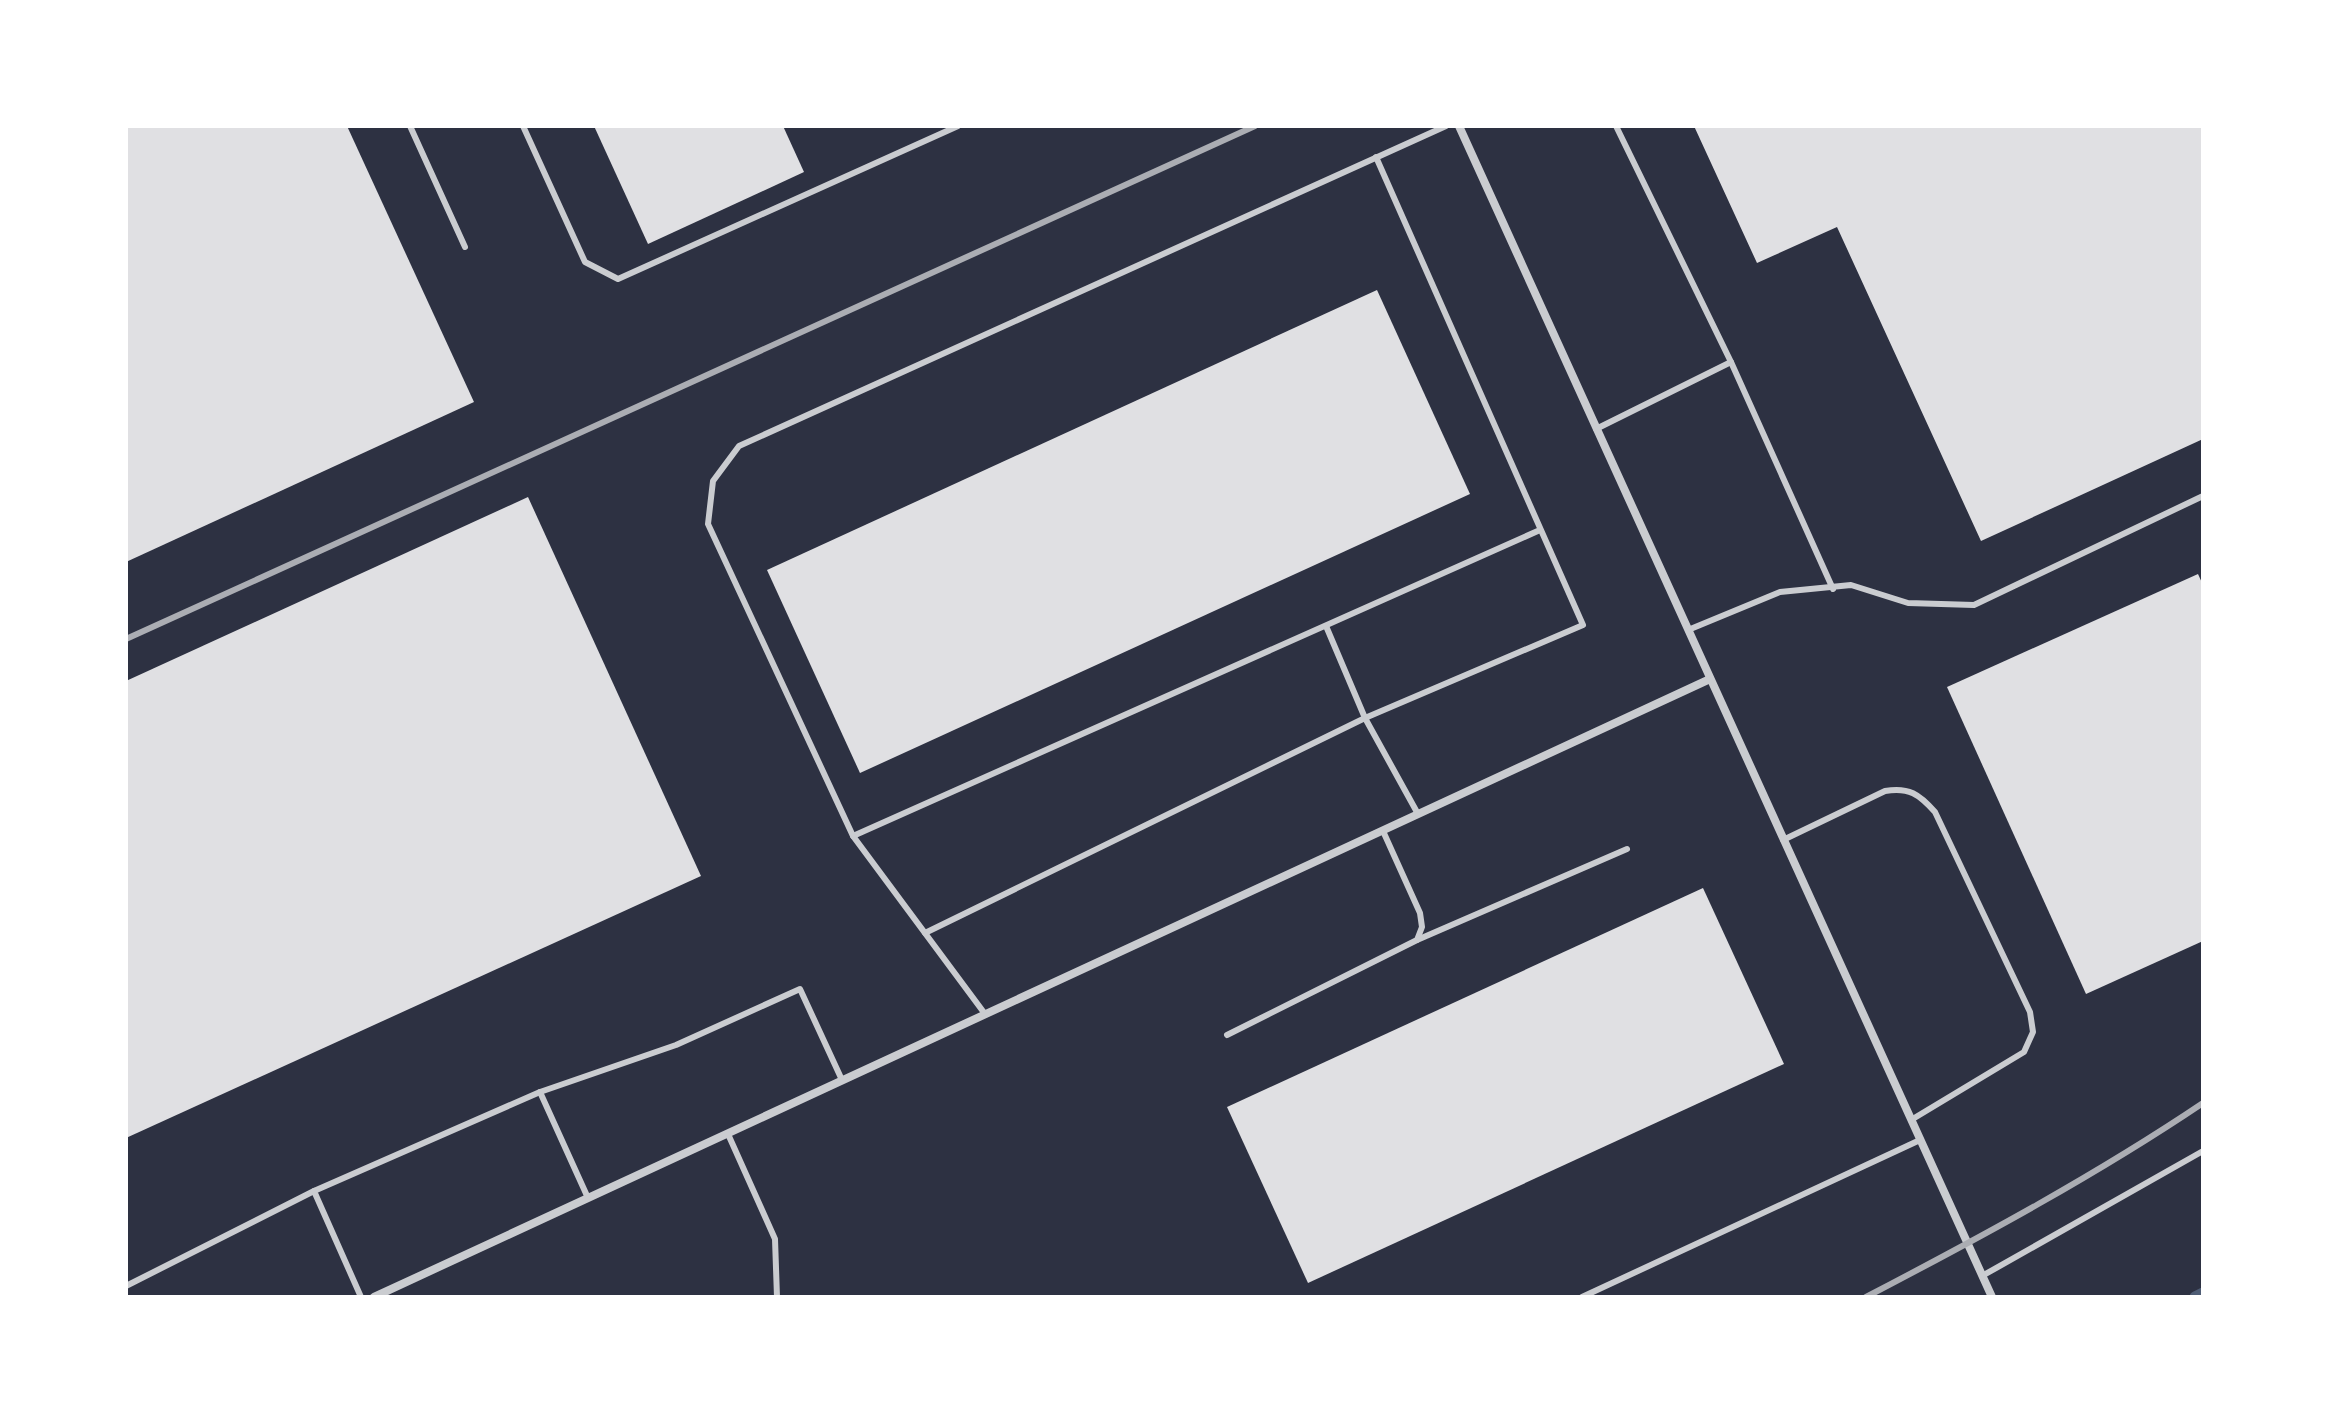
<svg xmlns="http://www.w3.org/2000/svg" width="2329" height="1423" font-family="'Varela Round',sans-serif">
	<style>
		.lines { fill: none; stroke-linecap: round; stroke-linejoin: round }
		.stream { stroke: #4f5d75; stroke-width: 11 }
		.building { fill: #e0e0e3 }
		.service { stroke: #caccd0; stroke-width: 6 }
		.minor { stroke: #caccd0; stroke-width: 8 }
		.rail { stroke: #abadb3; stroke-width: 6 }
	</style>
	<rect width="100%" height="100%" fill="#2d3142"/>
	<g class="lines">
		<polyline class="stream" points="2195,1297 2203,1293"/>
	</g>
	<g class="building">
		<polygon points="126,126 347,126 474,402 126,562"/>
		<polygon points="594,126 783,126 804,172 648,244"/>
		<polygon points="1694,126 2203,126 2203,439 1981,541 1837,227 1757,263"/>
		<polygon points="1377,290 1470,494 860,773 767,570"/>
		<polygon points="528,497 701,876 126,1138 126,681"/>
		<polygon points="2198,574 2203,585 2203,941 2086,994 1947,687"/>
		<polygon points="1703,888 1784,1064 1308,1283 1227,1107"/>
	</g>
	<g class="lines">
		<g class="service">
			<polyline points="410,126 465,247"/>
			<polyline points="523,126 585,262 618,279 958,126"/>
			<polyline points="1616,126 1731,362 1833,589"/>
			<polyline points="1376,157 1583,625 1365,718 1418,814"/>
			<polyline points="1596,429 1731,362"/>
			<polyline points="1688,630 1780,592 1851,585 1908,603 1974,605 2203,496"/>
			<polyline points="853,836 1540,530"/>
			<path d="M 1783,840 L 1885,791 C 1909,787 1919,794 1935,812 L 2030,1012 L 2033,1032 L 2024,1052 L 1911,1120"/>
			<polyline points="925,933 1365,718 1326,626"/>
			<polyline points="1417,940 1627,849"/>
			<polyline points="985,1014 853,836 708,524 713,481 739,446 1446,126"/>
			<polyline points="1227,1035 1417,940 1422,927 1420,913 1383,831"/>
			<polyline points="540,1092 588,1198"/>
			<polyline points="728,1134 775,1239 777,1297"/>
			<polyline points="1982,1276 2203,1151"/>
			<polyline points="126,1286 314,1191"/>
			<polyline points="361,1297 314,1191 540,1092 676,1045 800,989 842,1080"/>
			<polyline points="1582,1297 1920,1140"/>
		</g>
		<g class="minor">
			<polyline points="1459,126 1992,1297"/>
			<polyline points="374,1297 1710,679"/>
		</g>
		<g class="rail">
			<polyline points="126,639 1255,126"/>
			<path d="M 1866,1297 C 1981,1237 2096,1175 2203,1103"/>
		</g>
	</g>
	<rect width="2329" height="1423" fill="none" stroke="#ffffff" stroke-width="256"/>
</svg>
